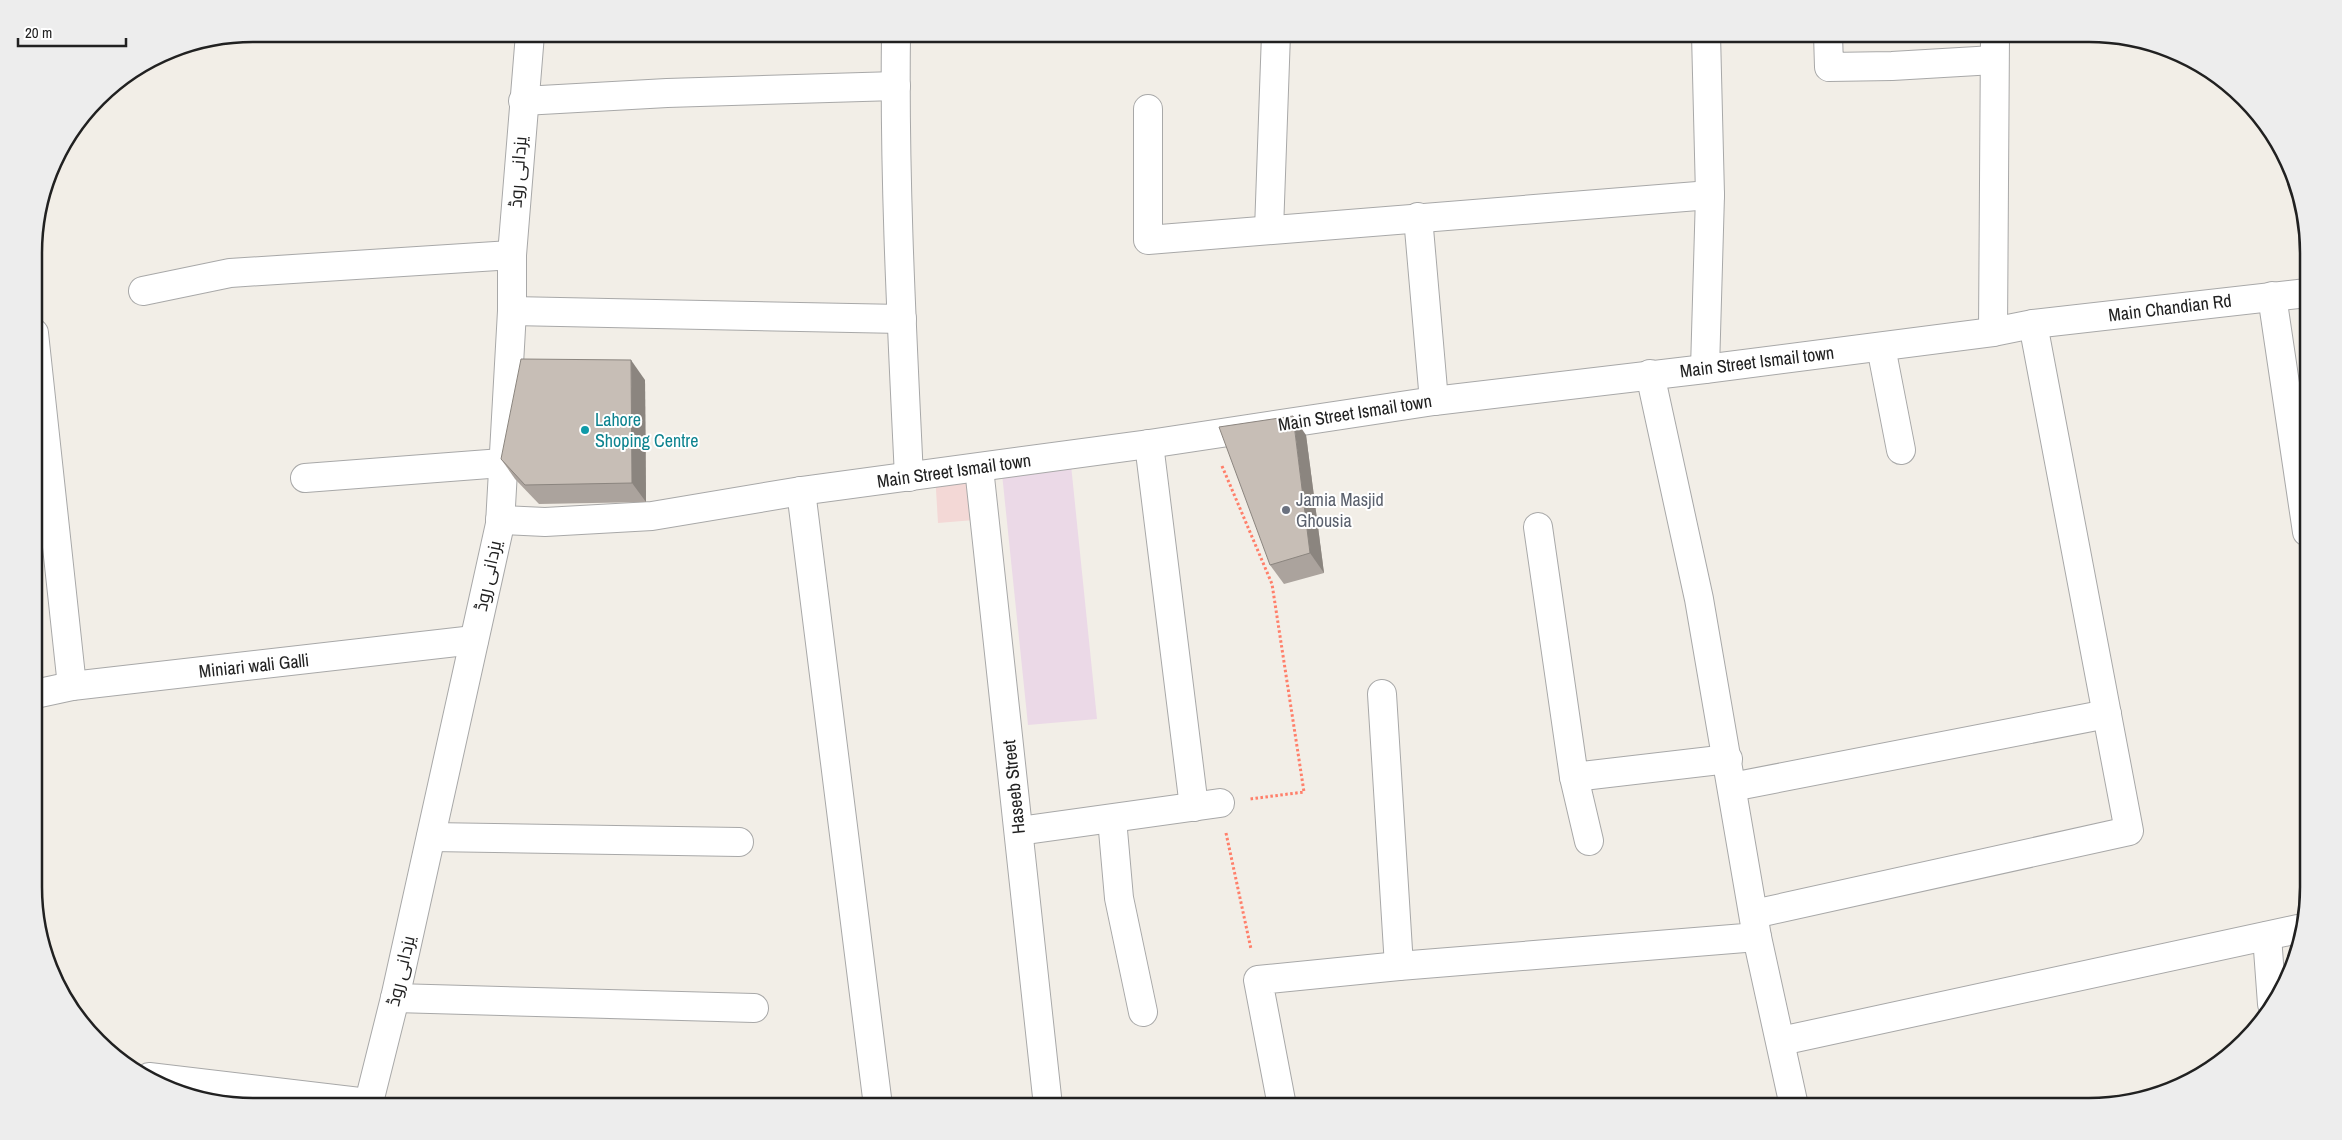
<svg xmlns="http://www.w3.org/2000/svg" width="2342" height="1140" font-family="'Archivo Narrow',Cairo,sans-serif">
	<style>
		.commercial { fill: #f3d8d6 }
		.industrial { fill: #ebd9e7 }
		.lines { fill: none; stroke-linecap: round; stroke-linejoin: round }
		.minor-casing { stroke: #a8a8a8; stroke-width: 30 }
		.path { stroke: #ff7f6a; stroke-width: 3; stroke-dasharray: 2.5 2.5; stroke-linecap: butt }
		.minor { stroke: #fff; stroke-width: 28 }
		.wall { fill: #aba39d }
		.shaded-wall { fill: #8b857f }
		.building { fill: #c7beb6; stroke: #8b857f }
		.culture-dot { fill: #0f9aa8; stroke: #fff; stroke-width: 2 }
		.worship-dot { fill: #6b7280; stroke: #fff; stroke-width: 2 }
		.labels { text-anchor: middle; stroke-width: 4; stroke-linejoin: round; paint-order: stroke }
		.street-label { font-size: 18px; fill: #212121; stroke: #fff }
		.culture-label { font-size: 18px; fill: #0d838f; stroke: #fff; text-anchor: start }
		.worship-label { font-size: 18px; fill: #5b616d; stroke: #fff; text-anchor: start }
		.rim { fill: none; stroke: #212121; stroke-width: 2.5 }
	</style>
	<rect width="100%" height="100%" fill="#f2eee7"/>
	<polygon class="commercial" points="979,468 986,519 938,523 935,473"/>
	<polygon class="industrial" points="1070,455 1097,719 1028,725 1001,464"/>
	<g class="lines">
		<g class="minor-casing">
			<g id="minor">
				<path d="M 896,34 C 894,182 902,330 909,477"/>
				<polyline points="1828,34 1829,67 1892,66 1994,60"/>
				<polyline points="523,101 667,93 896,86"/>
				<polyline points="1148,109 1148,240 1710,195"/>
				<polyline points="1418,217 1434,401"/>
				<polyline points="1269,230 1276,34"/>
				<polyline points="143,291 230,273 512,255"/>
				<polyline points="2272,296 2307,532"/>
				<polyline points="512,311 902,319"/>
				<polyline points="1993,332 1995,34"/>
				<polyline points="34,333 72,686"/>
				<polyline points="1881,347 1901,450"/>
				<polyline points="1705,369 1710,195 1706,34"/>
				<polyline points="1149,444 1194,807"/>
				<polyline points="979,468 1048,1106"/>
				<polyline points="305,478 502,463"/>
				<polyline points="801,491 878,1106"/>
				<polyline points="500,520 545,522 652,516 801,491 1149,444 1434,401 1705,369 1993,332 2033,324 2307,293"/>
				<polyline points="1538,527 1574,777 1728,759"/>
				<polyline points="35,694 72,686 474,640"/>
				<polyline points="1382,694 1399,966"/>
				<polyline points="1574,777 1589,841"/>
				<polyline points="1732,787 2107,714"/>
				<polyline points="1112,819 1119,898 1143,1012"/>
				<polyline points="1019,831 1220,803"/>
				<polyline points="431,837 739,842"/>
				<polyline points="1754,914 2129,831 2033,324"/>
				<polyline points="2267,936 2272,1004"/>
				<polyline points="1757,937 1794,1106"/>
				<polyline points="395,998 754,1008"/>
				<polyline points="1781,1041 2298,929"/>
				<polyline points="149,1077 368,1103"/>
				<polyline points="368,1106 395,998 500,524 512,311 512,255 530,34"/>
				<polyline points="1282,1106 1258,980 1399,966 1757,937 1699,599 1650,374"/>
			</g>
		</g>
		<g class="path">
			<polyline points="1222,466 1272,584 1304,792 1250,799"/>
			<polyline points="1226,833 1251,949"/>
		</g>
		<use href="#minor" class="minor"/>
	</g>
	<g class="wall">
		<polygon points="645,380 646,502 539,504 515,479 501,459"/>
		<polygon points="1306,435 1324,573 1284,584 1270,565"/>
	</g>
	<g class="shaded-wall">
		<polygon points="631,360 645,380 646,502 632,483"/>
		<polygon points="1293,416 1306,435 1324,573 1310,553"/>
	</g>
	<g class="building">
		<polygon points="521,359 631,360 632,483 525,485 501,459"/>
		<polygon points="1293,416 1310,553 1270,565 1219,427"/>
	</g>
	<circle class="culture-dot" cx="585" cy="430" r="5"/>
	<circle class="worship-dot" cx="1286" cy="510" r="5"/>
	<g class="labels">
		<g class="street-label">
			<text transform="translate(518 172) rotate(-86)" y="6">یزدانی روڈ</text>
			<text transform="translate(2170 308) rotate(-7)" y="6">Main Chandian Rd</text>
			<text transform="translate(1757 362) rotate(-7)" y="6">Main Street Ismail town</text>
			<text transform="translate(1355 413) rotate(-9)" y="6">Main Street Ismail town</text>
			<text transform="translate(954 471) rotate(-8)" y="6">Main Street Ismail town</text>
			<text transform="translate(488 576) rotate(-78)" y="6">یزدانی روڈ</text>
			<text transform="translate(254 666) rotate(-6)" y="6">Miniari wali Galli</text>
			<text transform="translate(1014 787) rotate(-96)" y="6">Haseeb Street</text>
			<text transform="translate(401 971) rotate(-77)" y="6">یزدانی روڈ</text>
		</g>
		<g class="culture-label">
			<text x="595" y="426">Lahore<tspan x="595" dy="21">Shoping Centre</tspan></text>
		</g>
		<g class="worship-label">
			<text x="1296" y="506">Jamia Masjid<tspan x="1296" dy="21">Ghousia</tspan></text>
		</g>
	</g>
	<path d="M0 0H2342V1140H0ZM253 42H2089A211 211 0 0 1 2300 253V887A211 211 0 0 1 2089 1098H253A211 211 0 0 1 42 887V253A211 211 0 0 1 253 42Z" fill="#ededed" fill-rule="evenodd"/>
	<path class="rim" d="M253 42H2089A211 211 0 0 1 2300 253V887A211 211 0 0 1 2089 1098H253A211 211 0 0 1 42 887V253A211 211 0 0 1 253 42Z"/>
	<path d="M18 38v8h108v-8" fill="none" stroke="#212121" stroke-width="2.5"/>
	<text x="25" y="38" font-size="15" fill="#212121" stroke="#ffffff" stroke-width="4" paint-order="stroke">20 m</text>
</svg>
